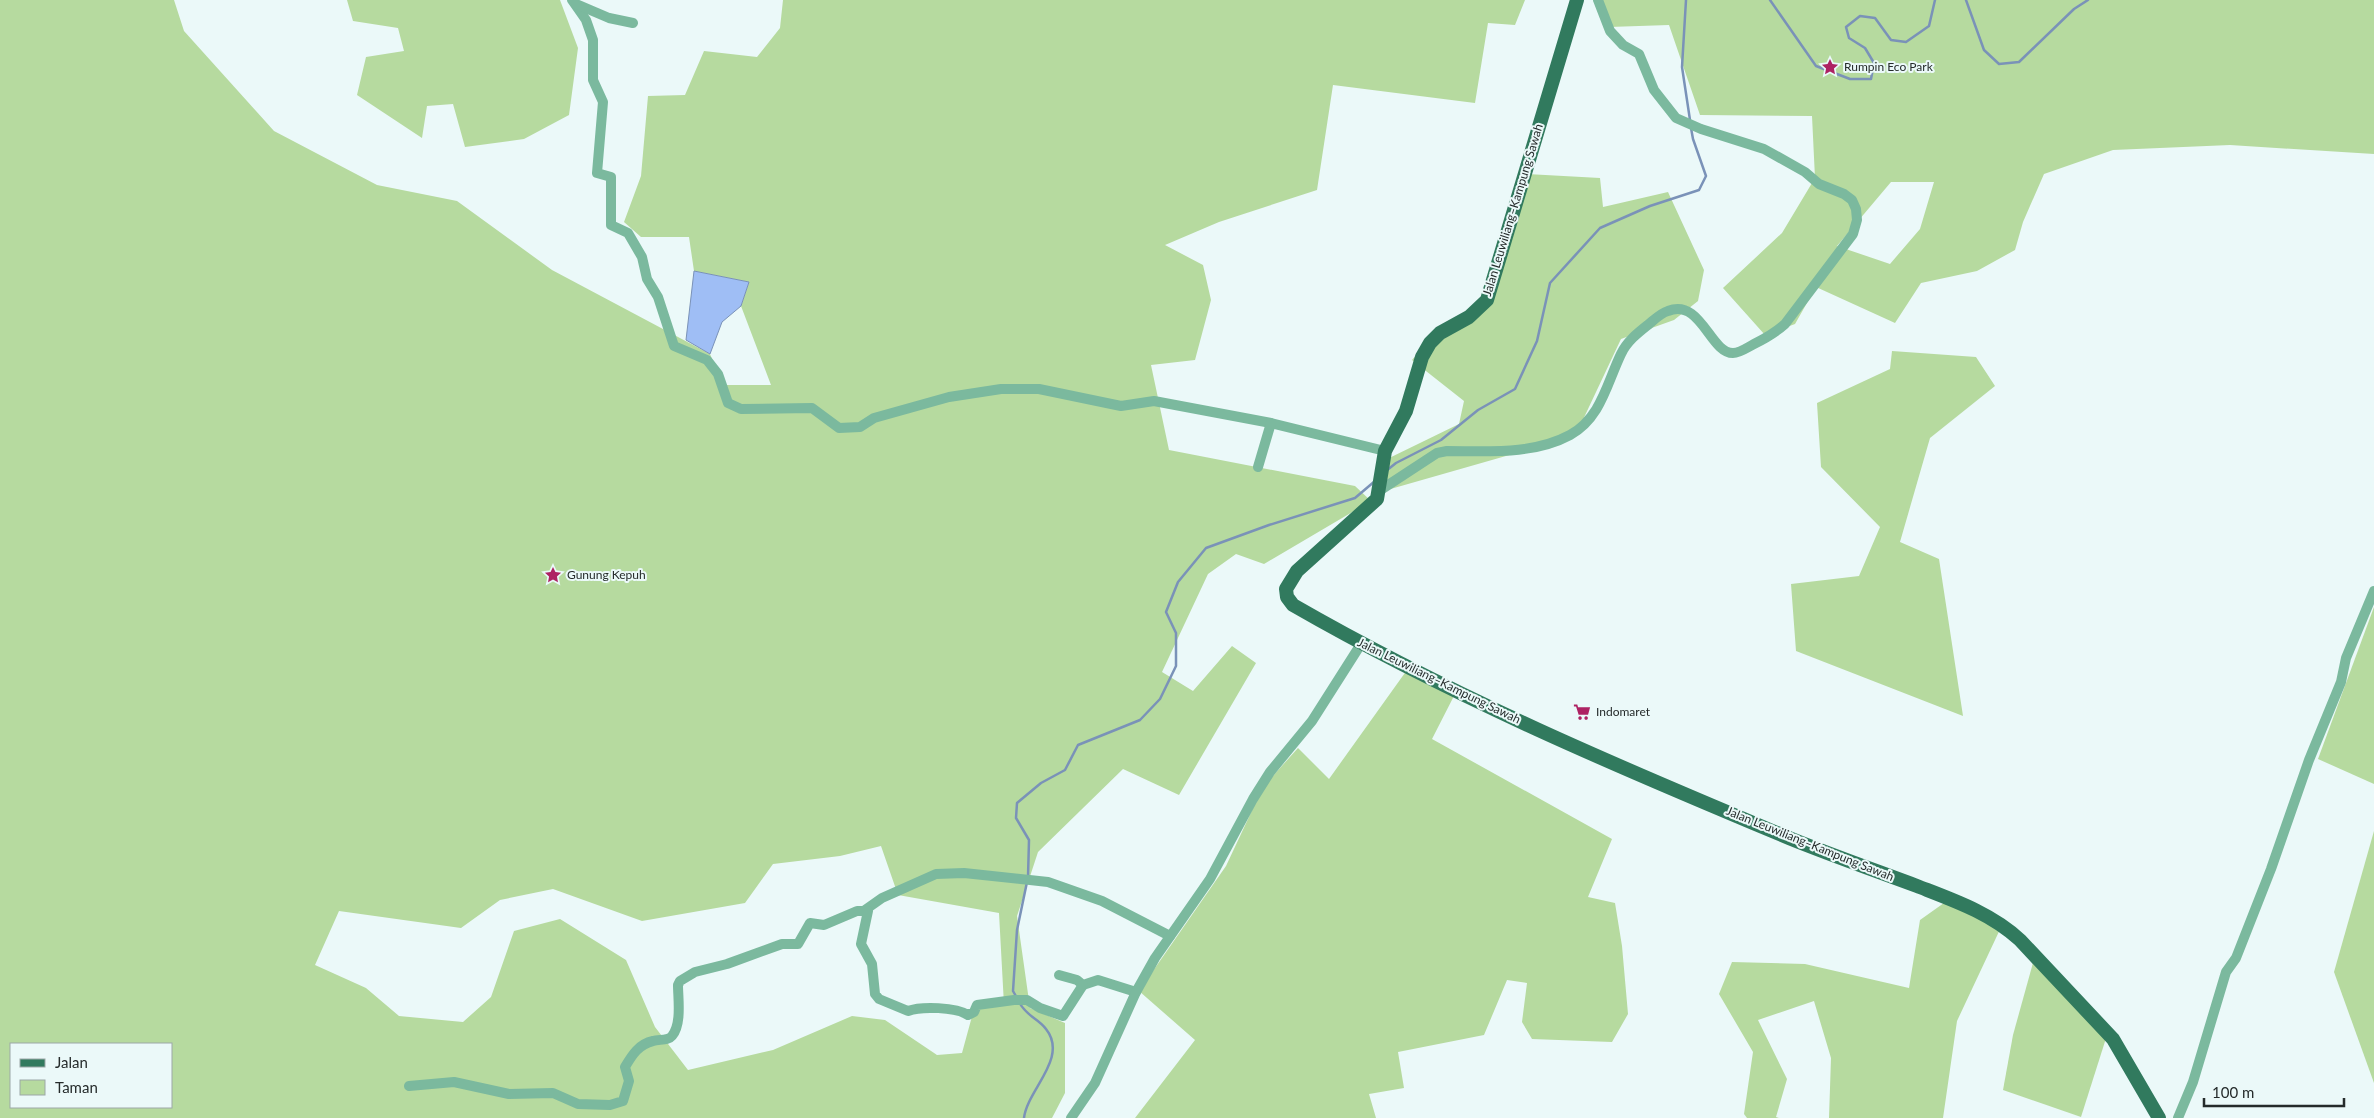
<svg xmlns="http://www.w3.org/2000/svg" width="2374" height="1118" font-family="Lato,sans-serif">
	<style>
		.green { fill: #b6da9f; fill-rule: evenodd }
		.water { fill: #9fbef5; stroke: #7a92b8 }
		.lines { fill: none; stroke-linecap: round; stroke-linejoin: round }
		.stream { stroke: #7a92b8; stroke-width: 2.5 }
		.minor { stroke: #7bb99e; stroke-width: 10 }
		.major { stroke: #317a5e; stroke-width: 14 }
		.labels { text-anchor: middle; stroke-width: 4; stroke-linejoin: round; paint-order: stroke }
		.poi-label { font-size: 12px; fill: #252b2b; stroke: #ebf9f9; text-anchor: start }
		.street-label { font-size: 12px; fill: #252b2b; stroke: #ebf9f9 }
	</style>
	<rect width="100%" height="100%" fill="#ebf9f9"/>
	<g class="green">
		<path d="M 0,0 L 174,0 L 184,31 L 274,131 L 377,185 L 457,201 L 552,270 L 710,354 L 723,385 L 771,385 L 741,306 L 749,282 L 694,271 L 689,237 L 641,237 L 624,222 L 641,176 L 648,96 L 685,95 L 704,51 L 757,57 L 780,28 L 783,0 L 1525,0 L 1515,25 L 1488,23 L 1475,103 L 1333,85 L 1317,190 L 1219,222 L 1165,245 L 1203,265 L 1211,300 L 1195,360 L 1151,365 L 1169,450 L 1355,486 L 1371,501 L 1264,564 L 1236,554 L 1208,574 L 1162,672 L 1193,691 L 1232,646 L 1256,663 L 1179,795 L 1123,769 L 1038,852 L 1017,916 L 1030,1008 L 1065,1023 L 1065,1093 L 1052,1118 L 0,1118 ZM 881,846 L 898,895 L 999,913 L 1004,1005 L 974,1009 L 962,1053 L 937,1055 L 885,1020 L 852,1016 L 773,1050 L 688,1070 L 655,1027 L 626,960 L 560,919 L 514,931 L 491,997 L 463,1022 L 399,1016 L 366,988 L 315,965 L 339,911 L 461,928 L 500,900 L 553,889 L 642,921 L 745,903 L 773,864 L 840,856 ZM 11,1044 L 171,1044 L 171,1107 L 11,1107 Z"/>
		<polygon points="347,0 560,0 578,48 569,115 524,139 465,147 453,104 427,106 422,138 357,95 366,57 404,51 398,28 353,21"/>
		<path d="M 1593,0 L 2374,0 L 2374,154 L 2230,145 L 2113,150 L 2044,174 L 2023,222 L 2015,250 L 1977,271 L 1921,283 L 1895,323 L 1816,287 L 1795,324 L 1765,335 L 1723,288 L 1782,233 L 1815,178 L 1812,116 L 1700,115 L 1669,25 L 1609,27 ZM 1891,182 L 1934,182 L 1920,229 L 1890,264 L 1837,246 Z"/>
		<polygon points="1527,174 1600,178 1603,207 1668,192 1704,270 1698,301 1674,320 1621,339 1580,426 1530,449 1387,490 1381,462 1459,424 1464,401 1412,360 1438,330 1486,306"/>
		<polygon points="1892,351 1976,357 1995,386 1930,438 1900,542 1939,559 1963,716 1796,651 1791,584 1859,576 1880,527 1821,467 1817,403 1890,369"/>
		<polygon points="2374,607 2374,784 2318,759"/>
		<polygon points="1407,670 1456,692 1432,739 1612,839 1588,897 1615,903 1622,946 1628,1014 1612,1042 1532,1039 1522,1022 1527,983 1507,980 1484,1035 1398,1052 1404,1088 1369,1094 1376,1118 1135,1118 1195,1040 1139,991 1226,866 1263,787 1298,748 1329,779"/>
		<polygon points="2374,831 2374,1083 2334,972"/>
		<polygon points="1951,898 2003,923 1957,1021 1943,1118 1829,1118 1831,1058 1814,1001 1758,1020 1787,1079 1776,1117 1779,1118 1747,1118 1744,1114 1753,1052 1719,994 1732,962 1805,964 1909,988 1920,920"/>
		<polygon points="2036,952 2108,1032 2081,1117 2003,1090 2013,1035"/>
	</g>
	<polygon class="water" points="694,271 749,282 741,306 722,322 710,354 686,340"/>
	<g class="lines">
		<g class="stream">
			<polyline points="1686,0 1682,67 1690,120"/>
			<polyline points="1770,0 1816,66 1850,79 1871,79 1874,63 1865,48 1849,38 1846,27 1860,16 1875,18 1891,40 1906,42 1929,26 1935,0"/>
			<polyline points="1966,0 1984,50 1999,64 2019,62 2074,9 2088,0"/>
			<polyline points="1386,471 1396,463 1441,440 1478,410 1515,389 1537,341 1550,283 1600,228 1650,206 1699,190 1706,176 1693,139 1691,128"/>
			<polyline points="1028,877 1029,840 1016,818 1017,803 1041,783 1065,770 1078,745 1140,720 1160,699 1176,666 1176,633 1166,612 1178,582 1206,548 1269,525 1355,498 1375,481"/>
			<polyline points="1017,998 1013,991 1017,930 1027,882"/>
			<path d="M 1019,1002 C 1027,1017 1038,1018 1046,1029 C 1069,1058 1027,1090 1024,1118"/>
		</g>
		<g class="minor">
			<polyline points="572,0 586,20 593,40 593,80 603,102 597,173 611,177 611,225 628,233 642,257 647,279 658,297 674,346 707,360 718,374 728,403 741,409 812,408 839,428 860,427 874,418 949,397 1001,389 1039,389 1121,406 1154,401 1271,423 1385,451"/>
			<polyline points="576,4 609,18 633,23"/>
			<polyline points="1258,467 1271,423"/>
			<path d="M 1379,491 L 1437,453 L 1447,451 C 1487,451 1533,455 1570,435 C 1601,418 1607,383 1621,354 C 1627,341 1639,332 1649,324 C 1655,319 1661,313 1668,311 C 1701,298 1710,353 1733,353 C 1740,353 1748,347 1754,344 C 1766,338 1775,333 1785,324 L 1853,234 L 1857,220 L 1856,209 L 1852,200 L 1844,194 L 1819,184 L 1805,172 L 1764,149 L 1701,129 L 1676,118 L 1654,90 L 1639,54 L 1623,45 L 1610,31 L 1598,0"/>
			<polyline points="865,910 882,898 936,874 964,873 1048,882 1102,901 1170,936"/>
			<polyline points="1059,975 1077,980 1083,985 1098,980 1136,992"/>
			<path d="M 409,1086 L 454,1082 L 509,1094 L 553,1093 L 578,1104 L 610,1105 L 623,1101 L 629,1081 L 625,1067 C 632,1055 639,1044 653,1041 C 659,1039 668,1041 672,1036 C 682,1024 678,999 678,985 L 680,981 L 695,972 L 727,964 L 782,944 L 798,944 L 810,923 L 824,925 L 857,911 L 868,911 L 861,944 L 872,964 L 875,994 L 879,999 L 908,1011 C 921,1006 956,1007 968,1015 L 974,1012 L 977,1005 L 1014,1000 L 1027,1000 L 1040,1008 L 1063,1016 L 1083,985"/>
			<polyline points="1071,1118 1095,1083 1136,992 1155,958 1210,879 1253,799 1270,772 1312,721 1361,644"/>
			<polyline points="2178,1118 2193,1082 2226,972 2236,958 2271,869 2309,760 2341,682 2346,658 2374,591"/>
		</g>
		<path class="major" d="M 1577,0 L 1487,300 L 1469,317 L 1440,333 L 1430,343 L 1422,357 L 1406,411 L 1385,451 L 1377,499 L 1297,571 L 1286,589 L 1287,597 L 1293,605 C 1451,696 1621,768 1789,838 C 1831,855 1874,870 1917,886 C 1953,900 1991,913 2020,940 L 2113,1039 L 2159,1118"/>
	</g>
	<defs>
		<g id="sight-bare" transform="scale(1.35)"><path d="M0-6L1.8-2.2L6-1.7L2.9 1.2L3.7 5.4L0 3.3L-3.7 5.4L-2.9 1.2L-6-1.7L-1.8-2.2Z" fill="#ad2263" stroke="#ebf9f9" stroke-width="2.5" paint-order="stroke"/></g>
		<g id="supermarket-bare" transform="scale(1.35)"><path d="M-6-5.5h2.5l.6 2H6L4.5 2H-2.5L-4.4-4H-6ZM-1.5 3.2a1.3 1.3 0 1 0 .1 0ZM3 3.2a1.3 1.3 0 1 0 .1 0Z" fill="#ad2263" stroke="#ebf9f9" stroke-width="2.5" paint-order="stroke"/></g>
	</defs>
	<g fill-rule="evenodd">
		<use href="#sight-bare" x="1830" y="67"/>
		<use href="#sight-bare" x="553" y="575"/>
		<use href="#supermarket-bare" x="1582" y="712"/>
	</g>
	<g class="labels">
		<g class="poi-label">
			<text x="1844" y="71">Rumpin Eco Park</text>
			<text x="567" y="579">Gunung Kepuh</text>
			<text x="1596" y="716">Indomaret</text>
		</g>
		<g class="street-label">
			<text transform="translate(1513 210) rotate(-73)" y="4">Jalan Leuwiliang–Kampung Sawah</text>
			<text transform="translate(1439 681) rotate(26)" y="4">Jalan Leuwiliang–Kampung Sawah</text>
			<text transform="translate(1810 844) rotate(22)" y="4">Jalan Leuwiliang–Kampung Sawah</text>
		</g>
	</g>
	<rect x="10" y="1043" width="162" height="65" fill="#ebf9f9" stroke="#9ca7a7"/>
	<rect x="20" y="1059" width="25" height="8" fill="#317a5e" stroke="#9ca7a7"/>
	<text x="55" y="1068" font-size="15" fill="#252b2b">Jalan</text>
	<rect x="20" y="1080" width="25" height="15" fill="#b6da9f" stroke="#9ca7a7"/>
	<text x="55" y="1093" font-size="15" fill="#252b2b">Taman</text>
	<path d="M2204 1098v8h140v-8" fill="none" stroke="#252b2b" stroke-width="2.5"/>
	<text x="2212" y="1098" font-size="15" fill="#252b2b" stroke="#ebf9f9" stroke-width="4" paint-order="stroke">100 m</text>
</svg>
